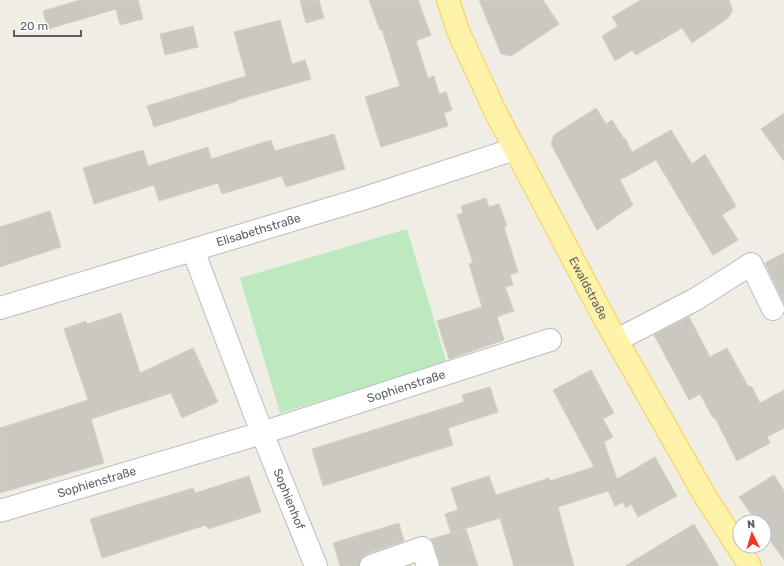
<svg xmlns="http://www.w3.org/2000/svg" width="784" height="566" font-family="Rubik,sans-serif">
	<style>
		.green { fill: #bee9bf }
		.building { fill: #cbc8c1; stroke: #d5cfc2 }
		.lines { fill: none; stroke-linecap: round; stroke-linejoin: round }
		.minor-casing { stroke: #b9bcc1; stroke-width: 24 }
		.major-casing { stroke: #fbcc51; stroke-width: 24 }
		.minor { stroke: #fff; stroke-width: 22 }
		.major { stroke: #fff2a9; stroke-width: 22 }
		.labels { text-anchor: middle; stroke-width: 3; stroke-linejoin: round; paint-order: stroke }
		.street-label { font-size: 12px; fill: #5c6066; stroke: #fff }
	</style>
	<rect width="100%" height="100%" fill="#efede4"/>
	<polygon class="green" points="407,229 447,364 280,413 240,278"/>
	<g class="building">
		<polygon points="80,0 138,0 143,19 120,25 116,9 48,29 43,11"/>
		<polygon points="300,0 319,0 324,18 306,23"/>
		<polygon points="369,0 418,0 431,35 416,41 428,78 434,76 439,94 446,92 452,110 444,113 448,126 381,147 365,97 400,86 382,30 380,30"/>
		<polygon points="479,0 543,0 559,24 511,56 501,54"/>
		<polygon points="641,0 729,0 732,8 732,12 728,18 692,43 682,28 636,55 632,50 615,61 602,36 618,26 612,17"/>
		<polygon points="280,20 292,64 305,60 311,79 237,100 237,101 154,127 147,106 246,76 234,32"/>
		<polygon points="193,26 198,47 165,55 160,34"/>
		<polygon points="596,108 606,124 612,120 624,139 625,138 632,152 671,130 692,164 705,154 736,206 722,215 738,240 713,255 656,160 620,180 633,205 597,230 551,144 554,135"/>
		<polygon points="784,113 784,161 761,129"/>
		<polygon points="334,134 345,169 286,187 282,176 222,194 218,183 159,201 154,185 94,204 83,168 143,150 148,166 208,147 211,159 271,140 275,151"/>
		<polygon points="486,198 489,207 499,204 507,226 504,227 518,272 510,275 513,285 505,287 514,311 497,317 504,340 449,359 437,321 482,307 469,264 473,263 457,215 463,213 461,206"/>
		<polygon points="50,211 61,247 0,267 0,227"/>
		<polygon points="784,253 784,303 765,263"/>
		<polygon points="121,313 140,373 193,348 218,402 182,418 171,393 91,419 104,463 0,493 0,428 88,400 64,329 86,321 87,324"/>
		<polygon points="689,317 710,357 727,348 748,386 752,387 760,403 784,390 784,428 767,437 770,443 737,461 715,418 713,418 700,394 689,400 654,335"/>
		<polygon points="591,370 614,413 603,419 613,437 604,442 617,479 655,457 677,496 638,517 631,504 626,508 623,502 615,506 608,491 558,507 574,566 514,566 500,518 451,533 445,514 458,510 451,488 489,476 496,495 549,478 550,481 594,467 553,390"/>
		<polygon points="490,387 498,412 448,428 453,445 323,486 312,449 464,402 462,395"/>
		<polygon points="774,475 784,491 784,560 764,532 764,522 757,522 739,497"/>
		<polygon points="249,476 261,512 208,529 206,525 102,558 90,519 193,488 195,493"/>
		<polygon points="399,523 404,541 366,554 361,558 359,566 340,566 333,543"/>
		<polygon points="694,524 719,566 625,566"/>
		<polygon points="466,529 478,566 440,566 434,544 431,539"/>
	</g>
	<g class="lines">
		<g class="minor-casing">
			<g id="minor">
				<path id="s1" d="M 0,308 L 362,199 L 515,149"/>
				<polyline points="617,340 696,299 751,264 773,309"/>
				<path id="s2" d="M 0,511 L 262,433 L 193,250"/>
				<path id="s3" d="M 316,566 L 262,433 L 550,340"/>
				<polyline points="371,566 422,548 428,566"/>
			</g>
		</g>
		<g class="major-casing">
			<g id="major">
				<path id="s4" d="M 448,0 L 458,31 L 496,113 L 604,318 L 705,496 L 750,566"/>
			</g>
		</g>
		<use href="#minor" class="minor"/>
		<use href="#major" class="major"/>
	</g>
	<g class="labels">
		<g class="street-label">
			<text dy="4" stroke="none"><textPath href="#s1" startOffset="270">Elisabethstraße</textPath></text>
			<text dy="4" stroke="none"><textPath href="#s4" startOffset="321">Ewaldstraße</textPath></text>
			<text dy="4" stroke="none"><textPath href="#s3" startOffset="295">Sophienstraße</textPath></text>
			<text dy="4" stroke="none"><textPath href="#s2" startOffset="101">Sophienstraße</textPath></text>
			<text transform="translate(289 499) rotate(68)" y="4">Sophienhof</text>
		</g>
	</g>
	<g transform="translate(752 534) rotate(355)"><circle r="19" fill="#ffffff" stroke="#bebfc2"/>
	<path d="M0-3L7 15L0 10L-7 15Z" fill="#f53524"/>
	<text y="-6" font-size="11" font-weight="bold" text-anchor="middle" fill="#5c6066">N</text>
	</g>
	<path d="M14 30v6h67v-6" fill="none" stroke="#5c6066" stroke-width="2"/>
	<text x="20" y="30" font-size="12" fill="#5c6066" stroke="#ffffff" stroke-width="3" paint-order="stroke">20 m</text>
</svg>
